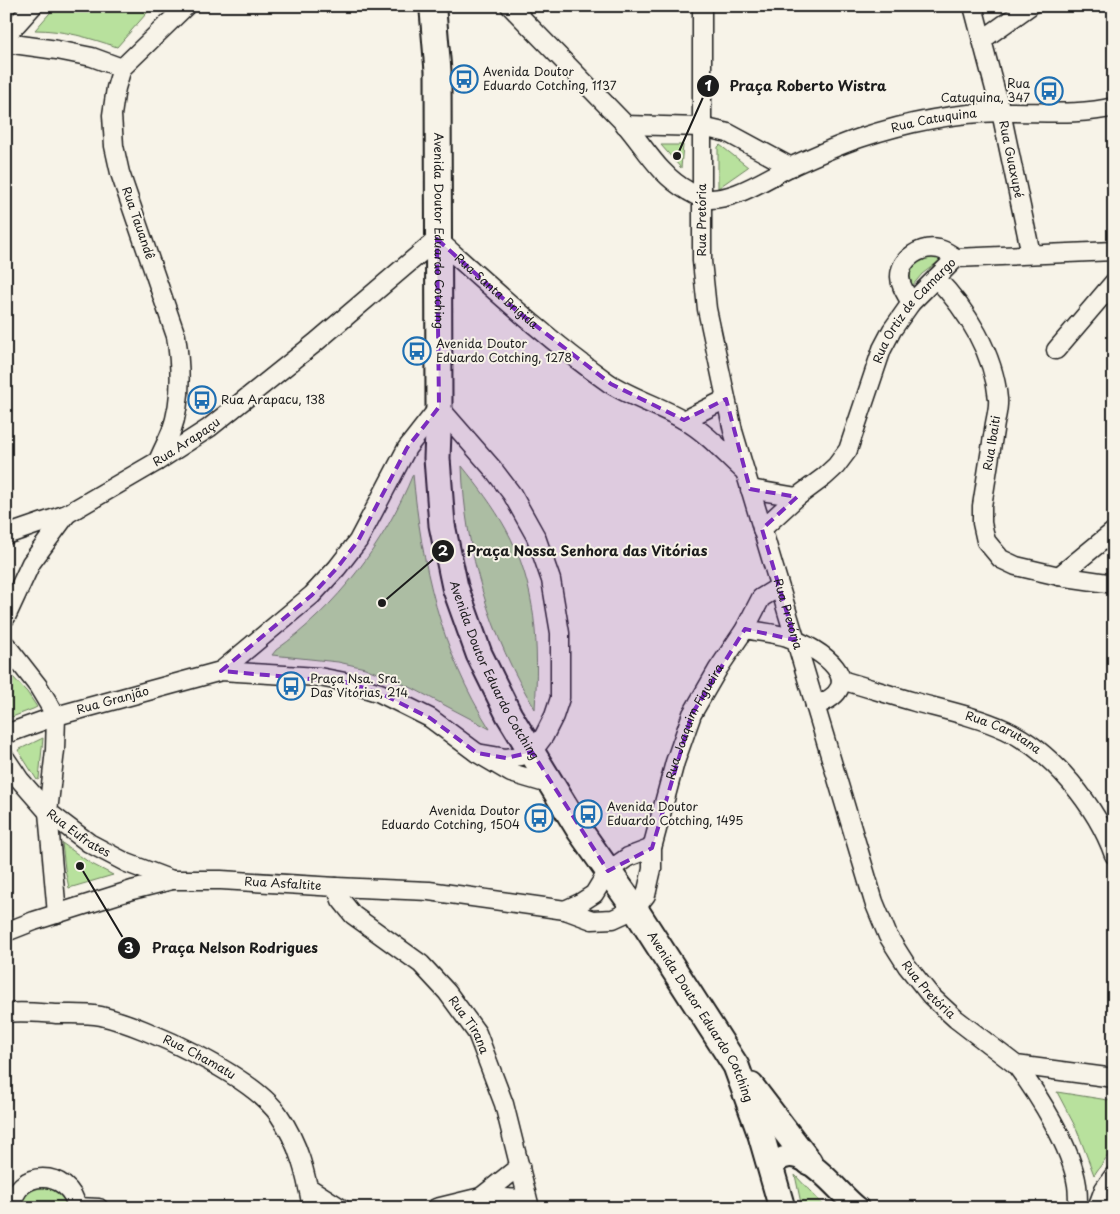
<svg xmlns="http://www.w3.org/2000/svg" width="1120" height="1214" font-family="'Playpen Sans',sans-serif">
	<style>
		.green { fill: #b8e19d; stroke: #6a7e5c }
		.lines { fill: none; stroke-linecap: round; stroke-linejoin: round }
		.minor-casing { stroke: #1c1c1c; stroke-width: 21 }
		.tertiary-casing { stroke: #1c1c1c; stroke-width: 25 }
		.secondary-casing { stroke: #1c1c1c; stroke-width: 29 }
		.minor { stroke: #f7f3e8; stroke-width: 18 }
		.tertiary { stroke: #f7f3e8; stroke-width: 21 }
		.secondary { stroke: #f7f3e8; stroke-width: 25 }
		.marked { fill: #7b2cbf; fill-opacity: 0.2; stroke: #7b2cbf; stroke-width: 4; stroke-dasharray: 10 6; stroke-linejoin: round }
		.labels { text-anchor: middle; stroke-width: 4; stroke-linejoin: round; paint-order: stroke }
		.poi-label { font-size: 12px; fill: #1c1c1c; stroke: #f7f3e8; text-anchor: start }
		.street-label { font-size: 12px; fill: #1c1c1c; stroke: #f7f3e8 }
		.leader { fill: none; stroke: #1c1c1c; stroke-width: 2 }
		.callout-dot { fill: #1c1c1c; stroke: #f7f3e8; stroke-width: 2 }
		.mark-label { font-size: 15px; text-anchor: middle; font-weight: bold; fill: #fff }
		.callout-label { font-size: 14px; text-anchor: middle; font-weight: bold; fill: #1c1c1c; stroke: #f7f3e8; stroke-width: 4; stroke-linejoin: round; paint-order: stroke }
	</style>
	<rect width="100%" height="100%" fill="#f7f3e8"/>
	<filter id="ink" filterUnits="userSpaceOnUse"><feTurbulence type="fractalNoise" baseFrequency=".02" numOctaves="2"/><feDisplacementMap in="SourceGraphic" scale="10" xChannelSelector="R" yChannelSelector="G"/><feConvolveMatrix kernelMatrix="1 2 1 2 8 2 1 2 1" color-interpolation-filters="sRGB"/></filter>
	<g filter="url(#ink)">
		<g class="green">
			<path d="M 56,6 L 153,6 L 117,47 C 90,38 64,30 35,30 Z"/>
			<polygon points="661,145 683,145 681,168"/>
			<polygon points="720,145 748,167 718,188 718,147"/>
			<path d="M 932,257 L 942,259 L 922,274 L 912,286 C 907,267 913,260 932,257 Z"/>
			<path d="M 462,466 C 478,486 494,507 506,529 C 537,585 539,647 535,709 C 490,636 465,552 462,466 Z"/>
			<path d="M 413,474 C 421,563 441,653 490,729 L 412,688 L 365,668 L 338,662 L 272,655 L 276,650 C 337,607 385,543 413,474 Z"/>
			<polygon points="11,675 27,692 37,707 33,709 12,717 9,715"/>
			<polygon points="43,738 39,779 37,780 18,750"/>
			<polygon points="62,843 90,863 113,875 69,888 65,869"/>
			<polygon points="1057,1092 1114,1101 1114,1147 1094,1175 1077,1130"/>
			<polygon points="795,1175 826,1208 802,1208"/>
			<polygon points="41,1183 60,1188 72,1208 18,1208 24,1193"/>
		</g>
		<g class="lines">
			<g class="minor-casing">
				<g id="minor">
					<path id="s1" d="M 510,6 C 548,45 586,84 624,123 C 645,147 659,175 688,191 C 692,193 697,197 702,198 C 730,204 765,179 790,167 C 812,157 836,146 860,138 C 905,123 953,113 1001,112 C 1038,111 1077,116 1114,107"/>
					<path id="s2" d="M 702,6 L 702,261 L 707,309 L 733,431 L 874,902 L 888,936 L 907,966 L 931,996 L 956,1019 L 1016,1065 L 1114,1078"/>
					<path id="s3" d="M 973,6 L 1001,112 L 1031,254"/>
					<polyline points="6,36 33,6"/>
					<polyline points="982,40 1030,6"/>
					<polyline points="6,43 57,50 92,57 122,68"/>
					<polyline points="625,125 702,127 728,133 791,167"/>
					<path d="M 936,278 C 967,310 994,354 998,399 C 999,409 995,420 994,430 C 990,455 986,481 982,506 L 982,523 L 986,541 L 1001,559 L 1016,566 L 1059,576 L 1114,584"/>
					<path d="M 911,303 C 907,295 900,286 900,277 C 900,258 922,245 939,249 C 945,250 951,255 956,258"/>
					<polyline points="1056,350 1114,282"/>
					<polyline points="684,420 726,399"/>
					<path d="M 158,461 C 162,451 167,442 171,432 C 182,402 181,367 176,336 L 120,173 L 114,146 L 112,115 L 116,88 L 122,68 L 186,6"/>
					<polyline points="750,489 797,497"/>
					<path id="s4" d="M 762,529 L 797,497 L 824,477 L 836,466 L 848,450 L 882,349 L 892,330 L 911,303 L 956,258 L 1114,251"/>
					<path id="s5" d="M 6,535 L 67,514 L 158,461 L 209,428 L 315,343 L 437,239 C 493,289 548,340 609,383 C 632,398 660,406 684,420 C 707,433 725,454 745,472"/>
					<polyline points="1059,576 1114,531"/>
					<polyline points="6,617 31,563 67,514"/>
					<path d="M 745,629 C 759,632 774,633 787,637 C 820,648 873,684 815,706"/>
					<polyline points="6,645 38,686 56,716 55,750 48,812 57,914"/>
					<polyline points="221,671 312,595 337,568 358,541 407,448 439,407 493,469 512,494 536,537 551,580 560,633 560,698 554,716 544,736 532,752 521,756 506,758 477,753"/>
					<path id="s6" d="M 841,680 C 866,687 890,695 915,702 C 945,710 978,717 1006,730 C 1053,752 1097,807 1114,855"/>
					<path id="s7" d="M 6,734 L 56,716 L 221,671 L 319,677 L 345,682 L 380,693 L 430,718 L 477,753 L 511,773 L 552,785"/>
					<path id="s8" d="M 6,759 L 20,780 L 48,812 L 89,843 L 127,863 L 172,880"/>
					<path id="s9" d="M 336,887 L 341,900 L 353,915 L 421,964 L 447,992 L 477,1033 L 504,1104 L 530,1208"/>
					<polyline points="565,910 580,903 594,894 608,871 628,857 652,848"/>
					<path id="s10" d="M 6,932 L 34,921 L 132,890 L 172,880 L 221,880 L 336,887 L 429,891 L 565,910 L 592,920 L 613,919 L 635,909 L 646,895 L 652,869 L 652,848 L 675,762 L 692,714 L 718,669 L 745,629 L 761,598 L 779,587"/>
					<path id="s11" d="M 6,1013 C 22,1011 40,1013 56,1014 C 71,1014 87,1013 101,1016 C 148,1027 252,1076 279,1115 C 299,1144 306,1174 312,1208"/>
					<path d="M 1016,1065 C 1039,1096 1071,1146 1077,1185 C 1078,1192 1078,1200 1078,1208"/>
					<polyline points="308,1187 341,1208"/>
					<polyline points="481,1197 520,1166"/>
					<polyline points="77,1207 99,1208"/>
					<path d="M 12,1208 C 14,1168 70,1168 77,1208"/>
					<polyline points="436,1208 481,1197 527,1199"/>
					<polyline points="1097,1208 1104,1189 1114,1175"/>
				</g>
			</g>
			<g class="tertiary-casing">
				<path id="tertiary" d="M 772,1167 C 798,1133 836,1192 858,1208"/>
			</g>
			<g class="secondary-casing">
				<g id="secondary">
					<path id="s12" d="M 432,6 L 433,11 L 438,71 L 439,407 L 437,458 L 442,525 L 455,587 L 479,654 L 509,715 L 580,831 L 635,909 L 736,1066 L 761,1135 L 782,1208"/>
					<polyline points="751,1086 809,1162"/>
				</g>
			</g>
			<use href="#minor" class="minor"/>
			<use href="#tertiary" class="tertiary"/>
			<use href="#secondary" class="secondary"/>
		</g>
	</g>
	<path class="marked" d="M 437,239 L 517,311 L 611,384 L 684,420 L 726,399 L 750,489 L 797,497 L 762,529 L 795,640 L 745,629 L 692,714 L 652,848 L 608,871 L 532,752 L 506,758 L 477,753 L 430,718 L 380,693 L 345,682 L 221,671 L 312,595 L 337,568 L 358,541 L 407,448 L 439,407 Z"/>
	<defs>
		<g id="bus-ring" transform="scale(1.4375)"><circle r="9.5" fill="#f7f3e8" stroke="#1f6fb2" stroke-width="1.5"/><path d="M-5-6H5V4H4V6H2V4H-2V6H-4V4H-5ZM-3.5-4V0h7V-4ZM-3.5 1.2v1.5H-2V1.2ZM2 1.2v1.5H3.5V1.2Z" fill="#1f6fb2"/></g>
	</defs>
	<g fill-rule="evenodd">
		<use href="#bus-ring" x="464" y="79"/>
		<use href="#bus-ring" x="1049" y="91"/>
		<use href="#bus-ring" x="417" y="351"/>
		<use href="#bus-ring" x="202" y="400"/>
		<use href="#bus-ring" x="291" y="686"/>
		<use href="#bus-ring" x="588" y="814"/>
		<use href="#bus-ring" x="539" y="818"/>
	</g>
	<g class="labels">
		<g class="poi-label">
			<text x="483" y="76">Avenida Doutor<tspan x="483" dy="14">Eduardo Cotching, 1137</tspan></text>
			<text x="1030" y="88" text-anchor="end">Rua<tspan x="1030" dy="14">Catuquina, 347</tspan></text>
			<text x="436" y="348">Avenida Doutor<tspan x="436" dy="14">Eduardo Cotching, 1278</tspan></text>
			<text x="221" y="404">Rua Arapacu, 138</text>
			<text x="310" y="683">Praça Nsa. Sra.<tspan x="310" dy="14">Das Vitórias, 214</tspan></text>
			<text x="607" y="811">Avenida Doutor<tspan x="607" dy="14">Eduardo Cotching, 1495</tspan></text>
			<text x="520" y="815" text-anchor="end">Avenida Doutor<tspan x="520" dy="14">Eduardo Cotching, 1504</tspan></text>
		</g>
		<g class="street-label">
			<text dy="4" stroke="none"><textPath href="#s1" startOffset="520">Rua Catuquina</textPath></text>
			<text dy="4" stroke="none"><textPath href="#s3" startOffset="158">Rua Guaxupé</textPath></text>
			<text transform="translate(702 220) rotate(-90)" y="4">Rua Pretória</text>
			<text transform="translate(138 223) rotate(71)" y="4">Rua Tauandê</text>
			<text dy="4" stroke="none"><textPath href="#s12" startOffset="225">Avenida Doutor Eduardo Cotching</textPath></text>
			<text dy="4" stroke="none"><textPath href="#s5" startOffset="606">Rua Santa Brigida</textPath></text>
			<text dy="4" stroke="none"><textPath href="#s4" startOffset="274">Rua Ortiz de Camargo</textPath></text>
			<text dy="4" stroke="none"><textPath href="#s5" startOffset="204">Rua Arapaçu</textPath></text>
			<text transform="translate(992 443) rotate(-81)" y="4">Rua Ibaiti</text>
			<text dy="4" stroke="none"><textPath href="#s2" startOffset="619">Rua Pretória</textPath></text>
			<text dy="4" stroke="none"><textPath href="#s12" startOffset="675">Avenida Doutor Eduardo Cotching</textPath></text>
			<text dy="4" stroke="none"><textPath href="#s7" startOffset="112">Rua Granjão</textPath></text>
			<text dy="4" stroke="none"><textPath href="#s10" startOffset="842">Rua Joaquim Figueira</textPath></text>
			<text dy="4" stroke="none"><textPath href="#s6" startOffset="171">Rua Carutana</textPath></text>
			<text dy="4" stroke="none"><textPath href="#s8" startOffset="105">Rua Eufrates</textPath></text>
			<text dy="4" stroke="none"><textPath href="#s10" startOffset="285">Rua Asfaltite</textPath></text>
			<text dy="4" stroke="none"><textPath href="#s2" startOffset="1024">Rua Pretória</textPath></text>
			<text dy="4" stroke="none"><textPath href="#s12" startOffset="1080">Avenida Doutor Eduardo Cotching</textPath></text>
			<text dy="4" stroke="none"><textPath href="#s9" startOffset="195">Rua Tirana</textPath></text>
			<text dy="4" stroke="none"><textPath href="#s11" startOffset="202">Rua Chamatu</textPath></text>
		</g>
	</g>
	<path class="leader" d="M677 156L708 86M382 603L443 551M80 866L129 948"/>
	<g class="callout-dot">
		<circle cx="677" cy="156" r="5"/>
		<circle cx="382" cy="603" r="5"/>
		<circle cx="80" cy="866" r="5"/>
		<circle cx="708" cy="86" r="12"/>
		<circle cx="443" cy="551" r="12"/>
		<circle cx="129" cy="948" r="12"/>
	</g>
	<g class="mark-label">
		<text x="708" y="91">1</text>
		<text x="443" y="556">2</text>
		<text x="129" y="953">3</text>
	</g>
	<g class="callout-label">
		<text x="808" y="91">Praça Roberto Wistra</text>
		<text x="587" y="556">Praça Nossa Senhora das Vitórias</text>
		<text x="235" y="953">Praça Nelson Rodrigues</text>
	</g>
	<rect width="1120" height="1214" fill="none" stroke="#f7f3e8" stroke-width="25"/>
	<rect x="12" y="12" width="1095" height="1189" fill="none" stroke="#1c1c1c" stroke-width="2" filter="url(#ink)"/>
</svg>
